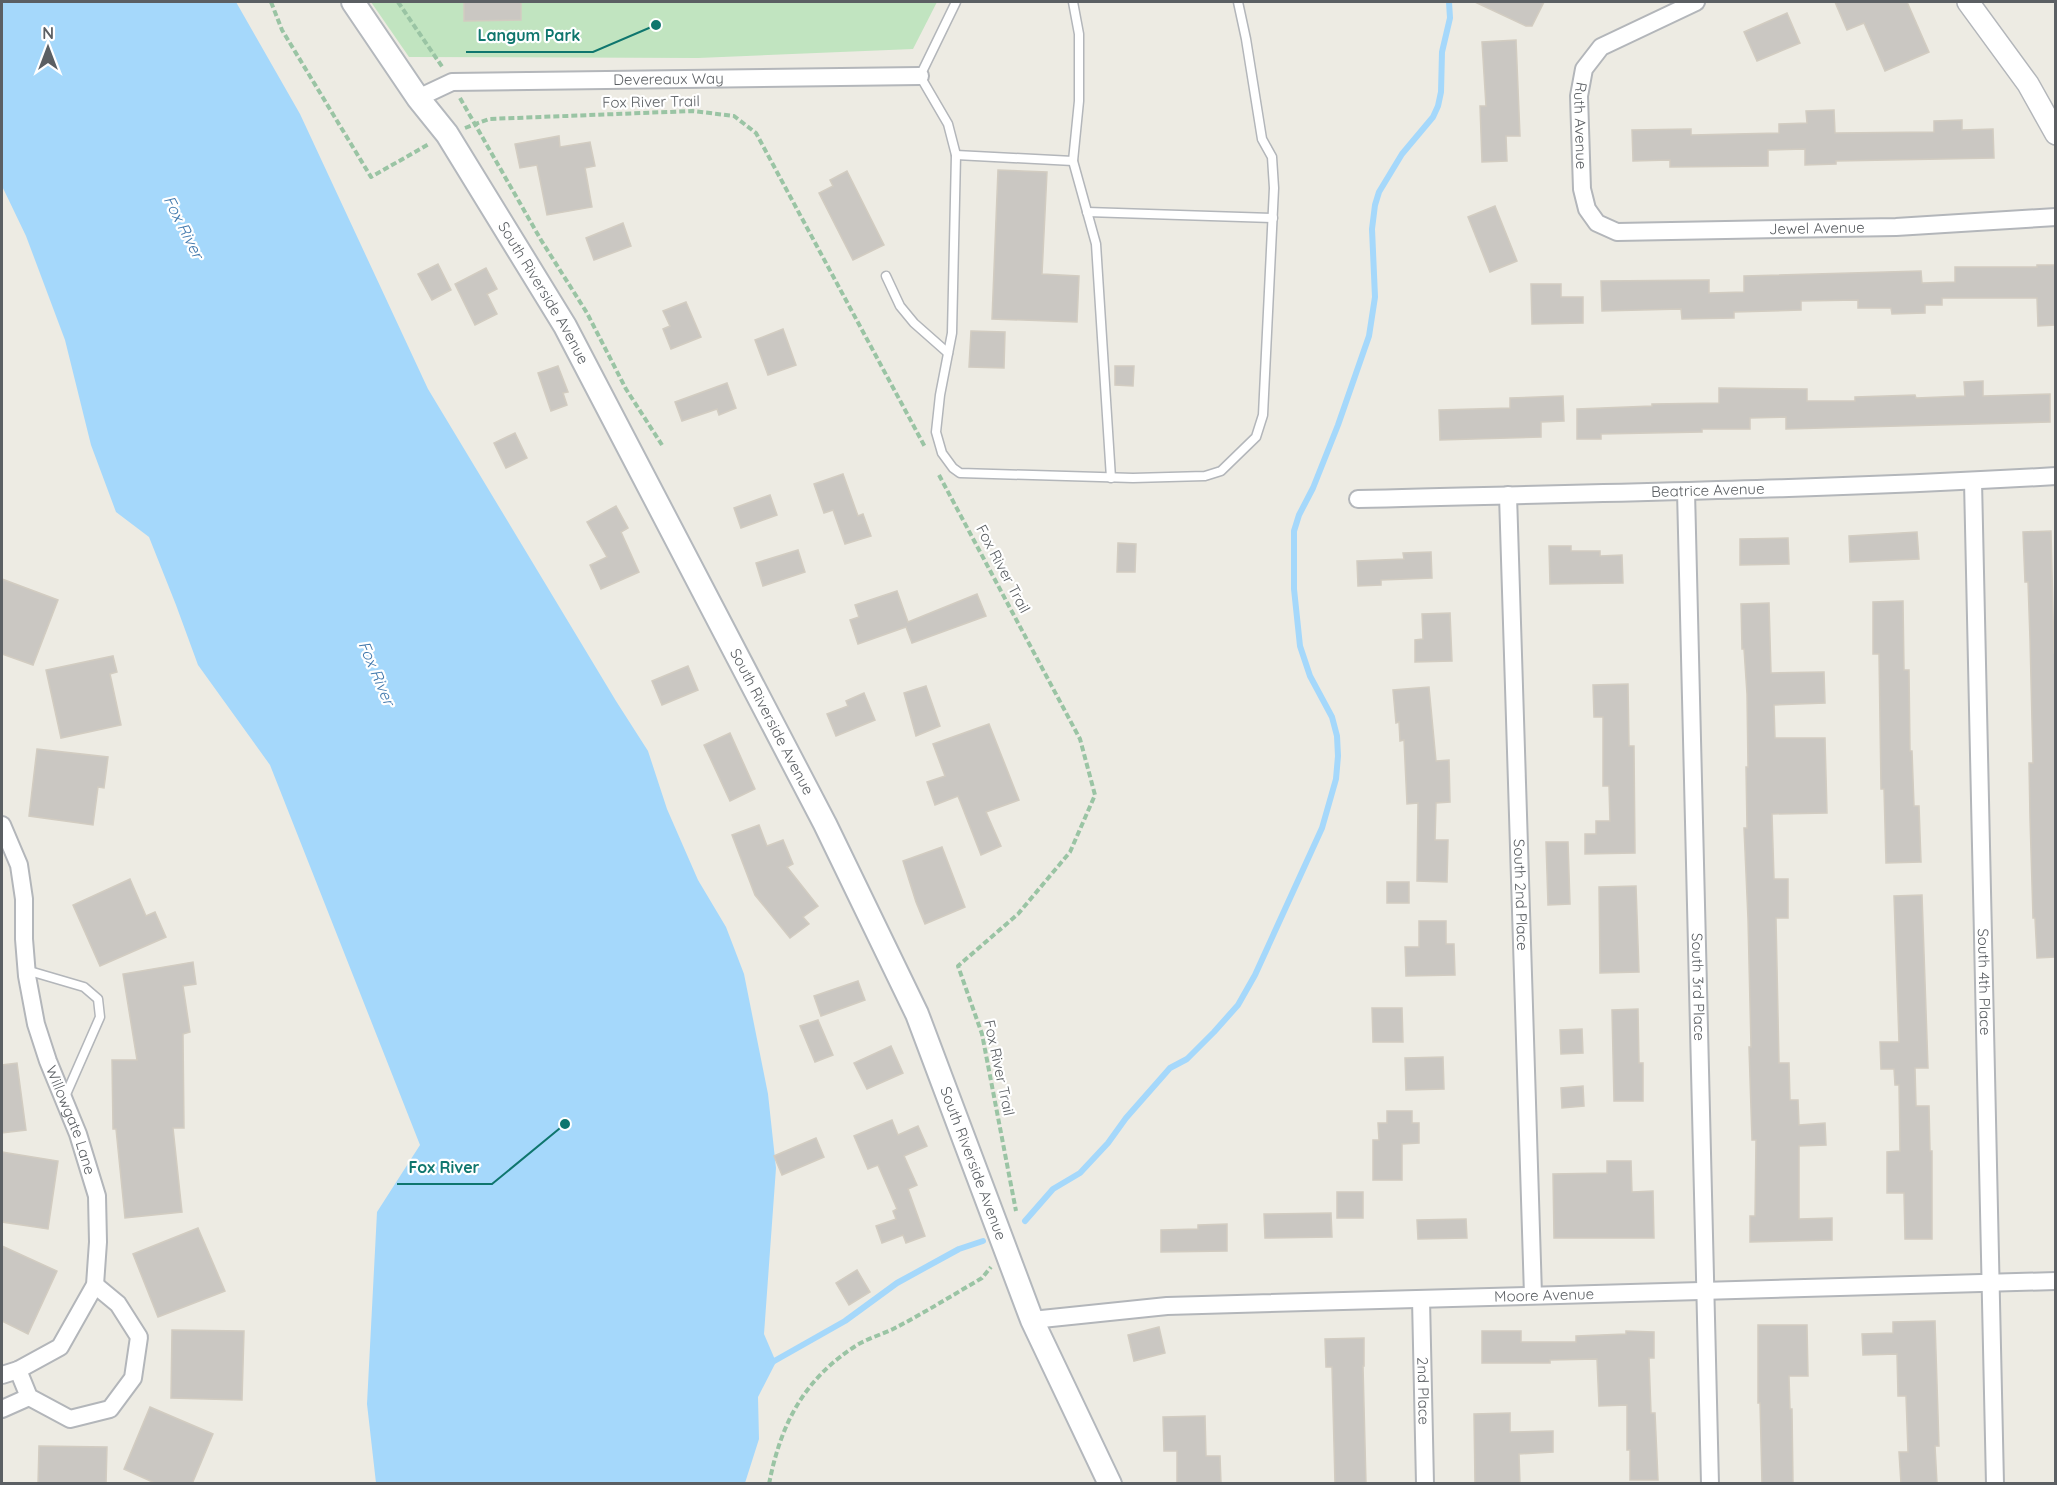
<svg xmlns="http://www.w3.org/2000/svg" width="2057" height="1485" font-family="Quicksand,sans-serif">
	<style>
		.green { fill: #c1e4c0 }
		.water { fill: #a5d8fb }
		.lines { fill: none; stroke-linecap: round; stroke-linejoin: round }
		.stream { stroke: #a5d8fb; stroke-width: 6 }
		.building { fill: #cac7c2; stroke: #d2ccc1; stroke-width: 1.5 }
		.service-casing { stroke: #b3b6ba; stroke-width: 11 }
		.minor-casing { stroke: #b3b6ba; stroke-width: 20 }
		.tertiary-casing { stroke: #b3b6ba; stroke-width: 24 }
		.secondary-casing { stroke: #b4b8bd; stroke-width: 26 }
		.path { stroke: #9ac4a4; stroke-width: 4; stroke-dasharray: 6 3; stroke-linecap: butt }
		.service { stroke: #fff; stroke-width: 8 }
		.minor { stroke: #fff; stroke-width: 16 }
		.tertiary { stroke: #fff; stroke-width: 21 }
		.secondary { stroke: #fff; stroke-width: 22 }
		.labels { text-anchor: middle; stroke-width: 4.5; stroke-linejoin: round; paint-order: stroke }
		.street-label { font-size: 15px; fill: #5b5f63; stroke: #fff }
		.water-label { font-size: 16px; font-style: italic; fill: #4279ad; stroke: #fff }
		.leader { fill: none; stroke: #0f766e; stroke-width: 2 }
		.callout-dot { fill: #0f766e; stroke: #fff; stroke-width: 2 }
		.callout-label { font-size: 16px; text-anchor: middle; font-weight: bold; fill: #0f766e; stroke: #fff; stroke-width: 4.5; stroke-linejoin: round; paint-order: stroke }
	</style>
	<rect width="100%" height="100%" fill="#edebe3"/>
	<polygon class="green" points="371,2 937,2 913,49 698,58 409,57"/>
	<polygon class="water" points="2,2 236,2 300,114 428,389 616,701 648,751 667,809 698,880 726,927 744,974 768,1094 776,1168 764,1334 776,1362 758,1397 759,1439 745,1483 376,1483 367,1404 377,1212 420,1145 270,765 198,665 176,605 149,537 116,512 91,445 65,340 26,236 2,186"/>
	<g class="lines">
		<g class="stream">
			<polyline points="1025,1221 1053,1189 1080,1173 1108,1143 1126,1118 1170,1068 1187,1059 1214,1032 1238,1005 1255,975 1322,828 1336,779 1338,756 1337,736 1332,717 1310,676 1300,646 1294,589 1294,531 1299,515 1313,488 1338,425 1369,336 1375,297 1372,229 1375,205 1379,192 1402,154 1433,117 1438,106 1441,92 1442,52 1450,18 1449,2"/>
			<polyline points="769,1364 845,1321 897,1283 959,1249 983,1241"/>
		</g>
	</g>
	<g class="building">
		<polygon points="464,2 521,2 521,20 464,21"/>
		<polygon points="1475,2 1544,2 1532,26 1526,26"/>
		<polygon points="1835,2 1907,2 1929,52 1885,71 1864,23 1847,30"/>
		<polygon points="1787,13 1800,43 1757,61 1744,32"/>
		<polygon points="1516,40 1520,136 1506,136 1507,161 1482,162 1480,106 1486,106 1482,42"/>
		<polygon points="1834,110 1835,133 1934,132 1934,121 1962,120 1962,130 1993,129 1994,158 1836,161 1836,164 1805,165 1805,149 1768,150 1768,166 1670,167 1670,160 1633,161 1632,130 1691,129 1691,135 1779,133 1779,124 1807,123 1806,111"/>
		<polygon points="559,136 560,147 590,142 595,166 585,168 592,207 547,215 537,165 520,168 515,144"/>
		<polygon points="998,170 1047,172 1042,274 1079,276 1077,322 992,319"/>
		<polygon points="847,171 884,245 853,260 819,193 833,186 830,180"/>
		<polygon points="1495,206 1517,261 1490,272 1468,217"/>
		<polygon points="623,223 631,246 594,260 586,238"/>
		<polygon points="438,264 451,290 432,300 418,274"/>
		<polygon points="2037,265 2055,265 2055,325 2038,326 2037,298 1942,298 1942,305 1925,305 1925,313 1892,314 1891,308 1858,308 1858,300 1801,301 1801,310 1734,312 1734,318 1682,319 1681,309 1602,311 1601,281 1709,280 1709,293 1744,292 1744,276 1921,271 1922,283 1955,282 1955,267 2037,267"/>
		<polygon points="486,268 497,289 487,294 497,314 475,325 455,284"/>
		<polygon points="1531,284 1561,284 1561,297 1583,297 1583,323 1532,324"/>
		<polygon points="686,302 701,337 671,349 663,329 670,326 663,311"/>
		<polygon points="783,329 796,365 768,375 755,340"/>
		<polygon points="971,331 1005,332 1004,368 969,367"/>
		<polygon points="558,366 568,392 563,393 567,405 551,411 538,373"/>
		<polygon points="1115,366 1134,366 1133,386 1115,385"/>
		<polygon points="1983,381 1983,396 2050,394 2050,422 1786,429 1786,417 1750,418 1750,429 1702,429 1702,432 1601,434 1601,439 1577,439 1577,409 1652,406 1652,404 1719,403 1719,388 1807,389 1807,401 1855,401 1855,397 1915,395 1916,398 1965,396 1964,382"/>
		<polygon points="727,383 736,408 719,415 717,409 682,421 675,402"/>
		<polygon points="1563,396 1564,421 1541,422 1541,437 1440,440 1439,410 1510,408 1510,398"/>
		<polygon points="515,433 527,458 506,468 494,443"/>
		<polygon points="843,474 858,516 863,514 871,536 845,544 833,510 824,513 814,484"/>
		<polygon points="770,495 777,515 741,528 734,508"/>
		<polygon points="616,506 628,528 621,532 639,572 601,589 590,565 607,557 587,522"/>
		<polygon points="2051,531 2054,653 2055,653 2055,957 2037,958 2035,918 2033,918 2030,818 2029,763 2033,763 2030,639 2028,582 2025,582 2023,532"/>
		<polygon points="1917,532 1919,559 1850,562 1849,536"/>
		<polygon points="1788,538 1789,564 1740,565 1740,539"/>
		<polygon points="1118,543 1136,544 1135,572 1117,572"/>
		<polygon points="1549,546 1571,546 1571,551 1600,551 1600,556 1622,555 1623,583 1550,584"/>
		<polygon points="798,550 805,572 763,586 756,563"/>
		<polygon points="1431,552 1432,578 1381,580 1381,585 1358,586 1357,561 1404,559 1403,553"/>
		<polygon points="2,579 58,600 33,665 2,654"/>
		<polygon points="897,591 908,622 977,594 986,616 912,643 906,627 858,644 850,620 859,617 855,605"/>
		<polygon points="1903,601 1904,670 1909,670 1910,751 1912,751 1914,806 1919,806 1921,862 1886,863 1884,789 1881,789 1879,654 1873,654 1873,602"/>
		<polygon points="1769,603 1771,673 1824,672 1825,703 1774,705 1775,738 1825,738 1827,813 1772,814 1774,879 1788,879 1788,918 1776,918 1779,1063 1789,1063 1790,1100 1798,1100 1799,1125 1825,1123 1826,1145 1799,1146 1799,1219 1832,1218 1832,1240 1750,1242 1750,1216 1755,1216 1756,1140 1752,1140 1749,1047 1751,1047 1748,919 1744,828 1747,828 1746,767 1748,767 1747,694 1744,649 1742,649 1741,604"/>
		<polygon points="1450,613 1452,661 1415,662 1415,640 1423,639 1422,614"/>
		<polygon points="113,656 117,672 110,674 121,725 61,738 46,670"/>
		<polygon points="688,666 698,690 662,705 652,681"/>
		<polygon points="1628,684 1629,746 1634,746 1635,853 1585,854 1585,834 1596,834 1596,821 1610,821 1609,786 1603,786 1603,717 1594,717 1593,685"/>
		<polygon points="926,686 940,726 916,736 904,693"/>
		<polygon points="1429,687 1436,761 1449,760 1450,802 1436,803 1435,840 1448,840 1447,882 1417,881 1418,803 1407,804 1404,740 1400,741 1399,722 1396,723 1393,690"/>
		<polygon points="864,693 875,720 836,736 827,714 848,706 846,701"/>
		<polygon points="989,724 1019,800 986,812 1001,846 981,855 958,796 935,805 927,782 945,776 933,744"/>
		<polygon points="730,733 755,789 730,801 704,745"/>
		<polygon points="37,749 108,757 104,788 98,787 93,825 29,816"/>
		<polygon points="759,825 767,846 783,840 793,864 787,867 818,906 803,917 809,924 790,938 755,895 732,835"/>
		<polygon points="1546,842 1568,842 1570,904 1548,905"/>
		<polygon points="942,847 965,907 925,924 916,902 903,861"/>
		<polygon points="130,879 146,916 155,912 166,937 100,966 73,905"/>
		<rect x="1387" y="882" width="22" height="21"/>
		<polygon points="1636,886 1639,972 1600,973 1599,887"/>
		<polygon points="1922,895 1928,1068 1915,1068 1916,1106 1929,1106 1930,1151 1932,1151 1932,1239 1905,1239 1904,1193 1887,1193 1887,1152 1900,1151 1899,1085 1895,1085 1894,1069 1881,1069 1880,1042 1899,1042 1894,896"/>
		<polygon points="1419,921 1446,921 1446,944 1454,944 1455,975 1406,976 1405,947 1419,947"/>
		<polygon points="193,962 196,984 183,986 190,1032 183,1034 184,1128 173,1128 182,1212 125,1218 116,1129 113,1129 112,1060 137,1060 123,974"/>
		<polygon points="858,981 865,1000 821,1016 814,996"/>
		<polygon points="1372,1008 1402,1008 1403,1042 1373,1042"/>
		<polygon points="1638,1009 1639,1063 1643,1063 1643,1101 1614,1101 1612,1010"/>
		<polygon points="818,1020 833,1055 815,1062 800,1026"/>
		<polygon points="1582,1029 1583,1053 1561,1054 1560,1030"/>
		<polygon points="891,1046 903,1073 867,1089 854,1063"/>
		<polygon points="1443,1057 1444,1089 1406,1090 1405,1058"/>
		<polygon points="17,1063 26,1130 2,1133 2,1065"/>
		<polygon points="1583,1086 1584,1106 1562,1108 1561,1088"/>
		<polygon points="1387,1111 1412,1111 1412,1123 1419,1123 1419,1143 1402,1144 1402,1180 1373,1180 1373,1140 1379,1140 1378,1123 1387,1123"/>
		<polygon points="892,1120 898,1135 918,1126 927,1146 904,1156 917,1185 908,1189 925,1236 906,1243 903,1235 882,1243 876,1226 896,1219 893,1211 897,1209 878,1165 868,1169 854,1136"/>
		<polygon points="816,1138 824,1157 782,1175 774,1156"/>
		<polygon points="2,1152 58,1161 48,1229 2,1222"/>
		<polygon points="1607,1161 1631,1161 1632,1192 1653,1191 1654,1238 1554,1238 1553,1174 1607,1173"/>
		<rect x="1337" y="1192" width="26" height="26"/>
		<polygon points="1331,1213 1332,1237 1265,1238 1264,1214"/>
		<polygon points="1466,1219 1467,1238 1418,1239 1417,1220"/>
		<polygon points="1227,1224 1227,1251 1161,1252 1161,1230 1198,1229 1198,1225"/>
		<polygon points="198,1228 225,1291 158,1317 133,1254"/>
		<polygon points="2,1246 57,1271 28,1334 2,1321"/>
		<polygon points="857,1270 870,1292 849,1305 836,1283"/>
		<polygon points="1935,1321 1939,1446 1935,1446 1937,1483 1901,1484 1899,1452 1908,1452 1906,1396 1898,1396 1897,1354 1863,1355 1862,1334 1893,1333 1893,1322"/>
		<polygon points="1758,1325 1807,1325 1808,1376 1789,1376 1790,1409 1792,1409 1793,1484 1762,1484 1760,1403 1758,1403"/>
		<polygon points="1159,1327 1165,1353 1134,1361 1128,1335"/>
		<polygon points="172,1330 244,1331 242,1400 171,1398"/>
		<polygon points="1482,1331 1521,1331 1521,1342 1576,1342 1576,1336 1626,1334 1626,1331 1654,1332 1654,1358 1649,1358 1651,1413 1655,1413 1658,1480 1630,1480 1630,1450 1627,1450 1627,1405 1599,1406 1597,1359 1550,1360 1550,1363 1482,1363"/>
		<polygon points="1364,1338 1364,1366 1363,1366 1366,1484 1335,1484 1332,1367 1326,1367 1325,1339"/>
		<polygon points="150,1407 213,1434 192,1484 157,1484 124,1469"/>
		<polygon points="1510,1413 1510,1432 1553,1431 1553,1452 1519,1454 1520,1484 1475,1484 1474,1414"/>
		<polygon points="1205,1416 1206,1456 1220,1456 1221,1484 1177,1484 1177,1451 1164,1451 1163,1417"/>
		<polygon points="39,1446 107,1447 106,1484 38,1484"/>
	</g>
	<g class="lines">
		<g class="service-casing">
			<g id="service">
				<polyline points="956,2 920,76 948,124 956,155 952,333 940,395 936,432 942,453 953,468 960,473 1133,478 1205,476 1221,471 1256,437 1263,415 1274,188 1272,157 1262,139 1246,39 1238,2"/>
				<polyline points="1073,2 1079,34 1079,101 1073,161 1096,244 1111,478"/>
				<polyline points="956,155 1073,161"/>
				<polyline points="1087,212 1273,218"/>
				<polyline points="886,276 900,306 914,323 948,353"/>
				<polyline points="26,970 84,987 98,999 100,1017 64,1099"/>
			</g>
		</g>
		<g class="minor-casing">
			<g id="minor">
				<path id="s1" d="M 1696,2 L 1601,47 L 1584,69 L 1579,96 L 1582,189 L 1587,209 L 1597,223 L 1617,232 L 1896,227 L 2056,217"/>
				<path id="s2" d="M 418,98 L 452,82 L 920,76"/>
				<path id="s3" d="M 1973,481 L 1995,1484"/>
				<path id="s4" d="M 1686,491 L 1710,1484"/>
				<path id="s5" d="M 1508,495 L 1533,1295"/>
				<path id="s6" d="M 1358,499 C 1590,493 1823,490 2056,476"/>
				<path id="s7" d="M 2,825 L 19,865 L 24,899 L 24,939 L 27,976 L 36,1024 L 48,1061 L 78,1134 L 97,1196 L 98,1242 L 95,1285 L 60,1347 L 18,1370 L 2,1375"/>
				<path id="s8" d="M 1421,1299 L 1425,1484"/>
				<path id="s9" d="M 1032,1320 L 1167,1306 L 2056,1281"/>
				<polyline points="18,1370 29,1397 70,1419 110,1409 133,1378 139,1337 118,1304 95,1285"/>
				<polyline points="2,1409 29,1397"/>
			</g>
		</g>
		<g class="tertiary-casing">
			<polyline id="tertiary" points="1968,2 2028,84 2056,134"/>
		</g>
		<g class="secondary-casing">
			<g id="secondary">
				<path id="s10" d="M 353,2 L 418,98 L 447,134 L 565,326 L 825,824 L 917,1014 L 1032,1320 L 1110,1484"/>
			</g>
		</g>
		<g class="path">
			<polyline points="271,2 282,30 371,177 429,144"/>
			<polyline points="398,2 443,68"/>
			<polyline points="460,98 541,240 587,313 626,389 662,445"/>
			<polyline points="465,128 489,119 693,111 734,116 756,133 925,447"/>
			<polyline points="939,475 1080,739 1095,795 1070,852 1018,914 958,966 982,1034 1016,1211"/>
			<path d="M 769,1484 C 781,1423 804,1379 857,1345 C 869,1338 883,1334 895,1328 C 924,1313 953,1295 982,1278 L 991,1267"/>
		</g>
		<use href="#service" class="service"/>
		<use href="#minor" class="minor"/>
		<use href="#tertiary" class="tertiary"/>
		<use href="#secondary" class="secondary"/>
	</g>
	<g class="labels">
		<g class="street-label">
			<text dy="5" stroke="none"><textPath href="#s2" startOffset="254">Devereaux Way</textPath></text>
			<text transform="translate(651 102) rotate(-1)" y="5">Fox River Trail</text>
			<text dy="5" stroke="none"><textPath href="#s1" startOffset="190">Ruth Avenue</textPath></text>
			<text dy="5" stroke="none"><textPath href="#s1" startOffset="513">Jewel Avenue</textPath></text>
			<text dy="5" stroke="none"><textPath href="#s10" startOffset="348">South Riverside Avenue</textPath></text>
			<text dy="5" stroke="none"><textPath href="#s6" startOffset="350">Beatrice Avenue</textPath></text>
			<text transform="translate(1003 569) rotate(62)" y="5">Fox River Trail</text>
			<text dy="5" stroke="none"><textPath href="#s10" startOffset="834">South Riverside Avenue</textPath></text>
			<text dy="5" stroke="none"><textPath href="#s5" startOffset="400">South 2nd Place</textPath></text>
			<text dy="5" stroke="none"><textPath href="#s3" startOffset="501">South 4th Place</textPath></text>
			<text dy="5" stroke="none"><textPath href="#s4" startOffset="496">South 3rd Place</textPath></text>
			<text transform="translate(999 1068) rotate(78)" y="5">Fox River Trail</text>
			<text dy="5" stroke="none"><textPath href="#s7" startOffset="306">Willowgate Lane</textPath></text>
			<text dy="5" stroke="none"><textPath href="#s10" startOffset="1320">South Riverside Avenue</textPath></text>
			<text dy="5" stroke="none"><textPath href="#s9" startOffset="513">Moore Avenue</textPath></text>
			<text dy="5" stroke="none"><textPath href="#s8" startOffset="92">2nd Place</textPath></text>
		</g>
		<g class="water-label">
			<text transform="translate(184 227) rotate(63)" y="6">Fox River</text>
			<text transform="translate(377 673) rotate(67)" y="6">Fox River</text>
		</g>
	</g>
	<path class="leader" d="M656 25L593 52H466M565 1124L492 1184H397"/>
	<g class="callout-dot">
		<circle cx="656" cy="25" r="6"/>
		<circle cx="565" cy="1124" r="6"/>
	</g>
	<g class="callout-label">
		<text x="529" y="41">Langum Park</text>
		<text x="444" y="1173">Fox River</text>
	</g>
	<rect width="2057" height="1485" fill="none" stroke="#5b5f63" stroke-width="6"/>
	<g transform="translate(48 48)" stroke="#ffffff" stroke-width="4.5" paint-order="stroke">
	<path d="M0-4.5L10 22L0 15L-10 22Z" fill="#5b5f63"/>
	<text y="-9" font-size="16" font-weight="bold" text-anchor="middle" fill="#5b5f63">N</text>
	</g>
</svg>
